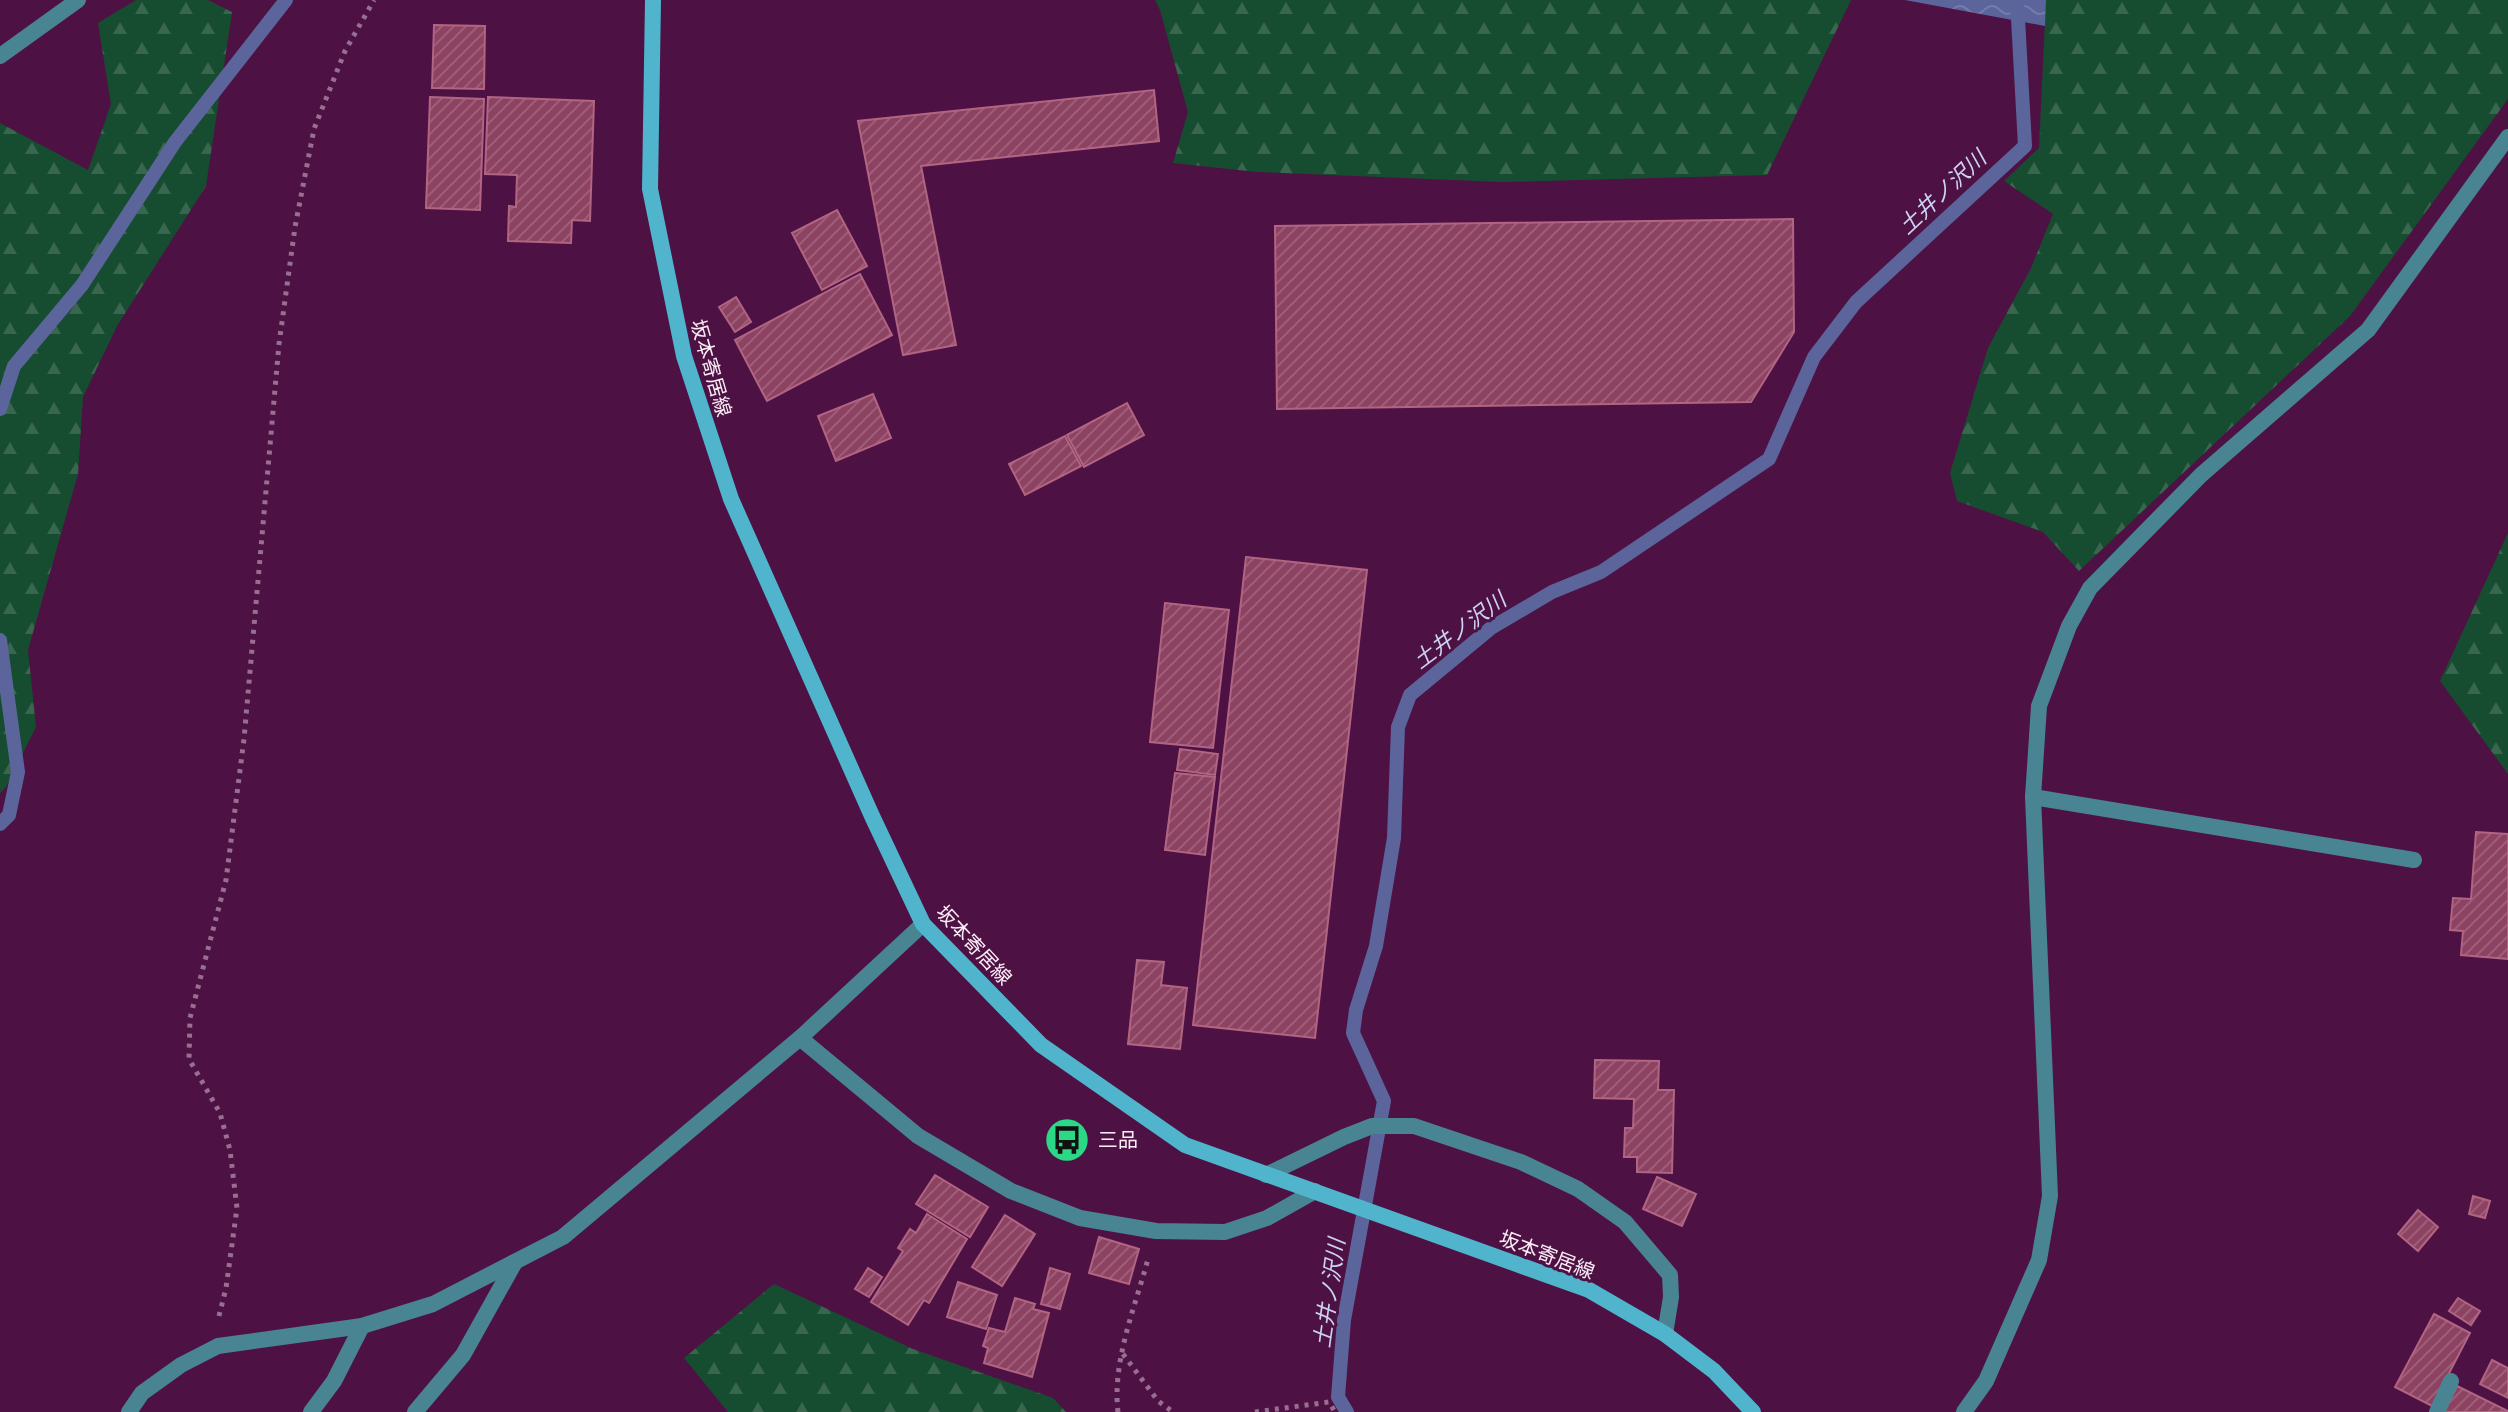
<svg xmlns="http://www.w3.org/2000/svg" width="2508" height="1412" font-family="Quicksand,'Noto Sans JP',sans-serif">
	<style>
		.forest { fill: url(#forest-firs) }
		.water { fill: url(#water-waves) }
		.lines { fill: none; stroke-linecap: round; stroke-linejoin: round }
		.stream { stroke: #5c659b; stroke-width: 14 }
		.building { fill: url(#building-hatch); stroke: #b26483; stroke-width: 2 }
		.path { stroke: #976f90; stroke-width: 5; stroke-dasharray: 4 6; stroke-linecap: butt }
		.lane { stroke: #498493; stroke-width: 16 }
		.street { stroke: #498493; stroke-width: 16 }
		.secondary { stroke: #4fb4cc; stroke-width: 16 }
		.labels { text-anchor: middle; stroke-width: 6; stroke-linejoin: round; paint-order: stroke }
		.street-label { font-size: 20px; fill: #fbecf7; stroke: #4d1243 }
		.poi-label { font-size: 20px; fill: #fbecf7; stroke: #4d1243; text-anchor: start }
		.water-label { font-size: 22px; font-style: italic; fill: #cbd2f3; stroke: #4d1243 }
	</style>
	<defs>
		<pattern id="forest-firs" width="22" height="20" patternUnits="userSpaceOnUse" patternTransform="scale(2)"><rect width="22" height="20" fill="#164c2f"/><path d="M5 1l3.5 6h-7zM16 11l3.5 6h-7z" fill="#39664e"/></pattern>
		<pattern id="water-waves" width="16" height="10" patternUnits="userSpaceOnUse" patternTransform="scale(2)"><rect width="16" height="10" fill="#5c659b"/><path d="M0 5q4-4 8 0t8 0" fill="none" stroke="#747baa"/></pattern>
		<pattern id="building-hatch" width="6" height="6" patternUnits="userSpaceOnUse" patternTransform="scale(2)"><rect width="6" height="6" fill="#8c4260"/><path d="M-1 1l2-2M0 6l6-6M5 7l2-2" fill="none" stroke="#9d5d78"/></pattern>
	</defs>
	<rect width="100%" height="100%" fill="#4d1243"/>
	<g class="forest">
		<polygon points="136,0 208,0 232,12 206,186 117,326 83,397 78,474 28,650 36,727 6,787 0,793 0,123 88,170 111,104 98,23"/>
		<polygon points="1155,0 1851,0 1767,175 1503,182 1257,172 1173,163 1188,112 1160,10"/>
		<polygon points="2046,0 2508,0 2508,99 2350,316 2079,571 2043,532 1957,501 1950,473 1988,348 2031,268 2053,214 2004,181 2039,148"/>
		<polygon points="2508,533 2508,774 2440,681"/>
		<polygon points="774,1284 913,1349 1053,1398 1066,1412 728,1412 684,1358"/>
	</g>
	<polygon class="water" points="1905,0 2046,0 2045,26"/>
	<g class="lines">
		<g class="stream">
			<polyline points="0,409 14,366 82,285 175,142 286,0"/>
			<polyline points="0,640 18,772 9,815 0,824"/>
			<polyline points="1347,1412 1338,1397 1344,1320 1384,1101 1353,1033 1356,1010 1376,946 1394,838 1398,727 1410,695 1491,628 1552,592 1601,572 1769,459 1814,357 1856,302 2025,146 2017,0"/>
		</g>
	</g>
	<g class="building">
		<polygon points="434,25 485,26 484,89 432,88"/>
		<polygon points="1154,90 1159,141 921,166 956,345 903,355 858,121"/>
		<polygon points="430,97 484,99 480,210 426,208"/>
		<polygon points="488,97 594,101 590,221 572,220 571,243 508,241 509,206 516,207 517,175 485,174"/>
		<polygon points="837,210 867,266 822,290 792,233"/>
		<polygon points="1793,219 1794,332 1751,402 1277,409 1275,226"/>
		<polygon points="860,274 892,335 767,401 735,340"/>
		<polygon points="736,297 751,322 735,332 719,307"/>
		<polygon points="873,394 891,438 836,461 818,416"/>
		<polygon points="1127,403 1144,435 1084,467 1067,435"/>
		<polygon points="1065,436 1081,466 1025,495 1009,464"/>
		<polygon points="1246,557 1367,570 1315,1038 1193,1025"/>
		<polygon points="1165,603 1229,610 1213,748 1150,742"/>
		<polygon points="1180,749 1218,754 1215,775 1177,770"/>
		<polygon points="1175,773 1215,777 1205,855 1165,850"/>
		<polygon points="2476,832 2508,834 2508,959 2461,955 2463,931 2450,930 2453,898 2471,899"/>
		<polygon points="1137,960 1164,962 1161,985 1187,988 1180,1049 1128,1044"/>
		<polygon points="1595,1060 1659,1061 1658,1090 1674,1090 1672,1173 1637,1172 1637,1157 1624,1157 1625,1128 1633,1128 1634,1099 1594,1098"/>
		<polygon points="935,1175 988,1207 970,1237 916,1204"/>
		<polygon points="1657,1177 1696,1194 1682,1226 1643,1209"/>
		<polygon points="2473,1196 2490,1201 2485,1218 2469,1214"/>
		<polygon points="2418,1210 2438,1227 2418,1251 2398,1234"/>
		<polygon points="927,1214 967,1239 929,1303 924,1300 908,1325 871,1302 903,1251 898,1248 910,1229 916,1233"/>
		<polygon points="1005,1215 1035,1234 1002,1286 972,1267"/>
		<polygon points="1099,1237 1139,1249 1129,1284 1089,1273"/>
		<polygon points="868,1268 882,1277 869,1297 855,1289"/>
		<polygon points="1050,1268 1070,1274 1060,1309 1041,1304"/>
		<polygon points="958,1282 997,1295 986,1329 947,1317"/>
		<polygon points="1015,1298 1035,1304 1033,1309 1049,1313 1032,1377 984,1363 988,1348 983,1346 989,1328 1005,1332"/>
		<polygon points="2458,1298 2480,1311 2471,1325 2449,1311"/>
		<polygon points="2434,1314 2470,1333 2432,1406 2395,1387"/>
		<polygon points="2492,1360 2508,1368 2508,1398 2480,1384"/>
		<polygon points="2457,1386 2508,1411 2508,1412 2444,1412"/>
	</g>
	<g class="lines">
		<g class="path">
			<polyline points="219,1316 226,1288 237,1208 230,1150 220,1113 189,1059 190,1018 226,880 244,739 279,344 295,227 314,129 345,51 374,0"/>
			<polyline points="1123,1354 1158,1401 1173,1412"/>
			<path d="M 1118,1412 C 1112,1362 1135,1307 1148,1259"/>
			<polyline points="1255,1412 1329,1402 1335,1412"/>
		</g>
		<g class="lane">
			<polyline points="0,56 78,0"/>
			<polyline points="2033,797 2414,860"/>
			<polyline points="311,1412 334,1381 362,1326"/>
			<polyline points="415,1412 463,1355 515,1262"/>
			<polyline points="2437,1412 2451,1381"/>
		</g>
		<g class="street">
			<polyline points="800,1038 918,1136 1011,1191 1080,1218 1156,1231 1225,1232 1267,1218 1315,1191"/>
			<polyline points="1266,1175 1344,1137 1372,1126 1414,1126 1521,1162 1578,1189 1625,1222 1670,1275 1671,1297 1665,1334"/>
			<polyline points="129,1412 142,1393 181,1365 218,1346 362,1326 433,1304 563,1237 800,1038 923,924"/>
			<polyline points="1964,1412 1986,1381 2039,1260 2050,1196 2033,797 2039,706 2069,626 2090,588 2201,475 2368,330 2508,137"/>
		</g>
		<polyline class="secondary" points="653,0 650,189 684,356 731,499 872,816 923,924 1041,1045 1185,1145 1589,1290 1665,1334 1714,1371 1753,1412"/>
	</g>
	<defs>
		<g id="bus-disc" transform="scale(2.3)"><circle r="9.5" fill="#2ad885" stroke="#4d1243"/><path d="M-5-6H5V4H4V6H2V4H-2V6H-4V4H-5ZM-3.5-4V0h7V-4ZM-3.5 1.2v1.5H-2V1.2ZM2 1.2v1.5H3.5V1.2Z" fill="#111"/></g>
	</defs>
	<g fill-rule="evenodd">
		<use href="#bus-disc" x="1067" y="1140"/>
	</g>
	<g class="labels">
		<g class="street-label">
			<text transform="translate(711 368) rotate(74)" y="7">坂本寄居線</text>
			<text transform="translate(974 945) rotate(47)" y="7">坂本寄居線</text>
			<text transform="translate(1547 1255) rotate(21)" y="7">坂本寄居線</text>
		</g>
		<g class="poi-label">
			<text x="1098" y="1147">三品</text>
		</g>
		<g class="water-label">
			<text transform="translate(1942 192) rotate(-43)" y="8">土井ノ沢川</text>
			<text transform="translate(1459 630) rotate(-37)" y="8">土井ノ沢川</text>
			<text transform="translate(1329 1293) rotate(-82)" y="8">土井ノ沢川</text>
		</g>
	</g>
</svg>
